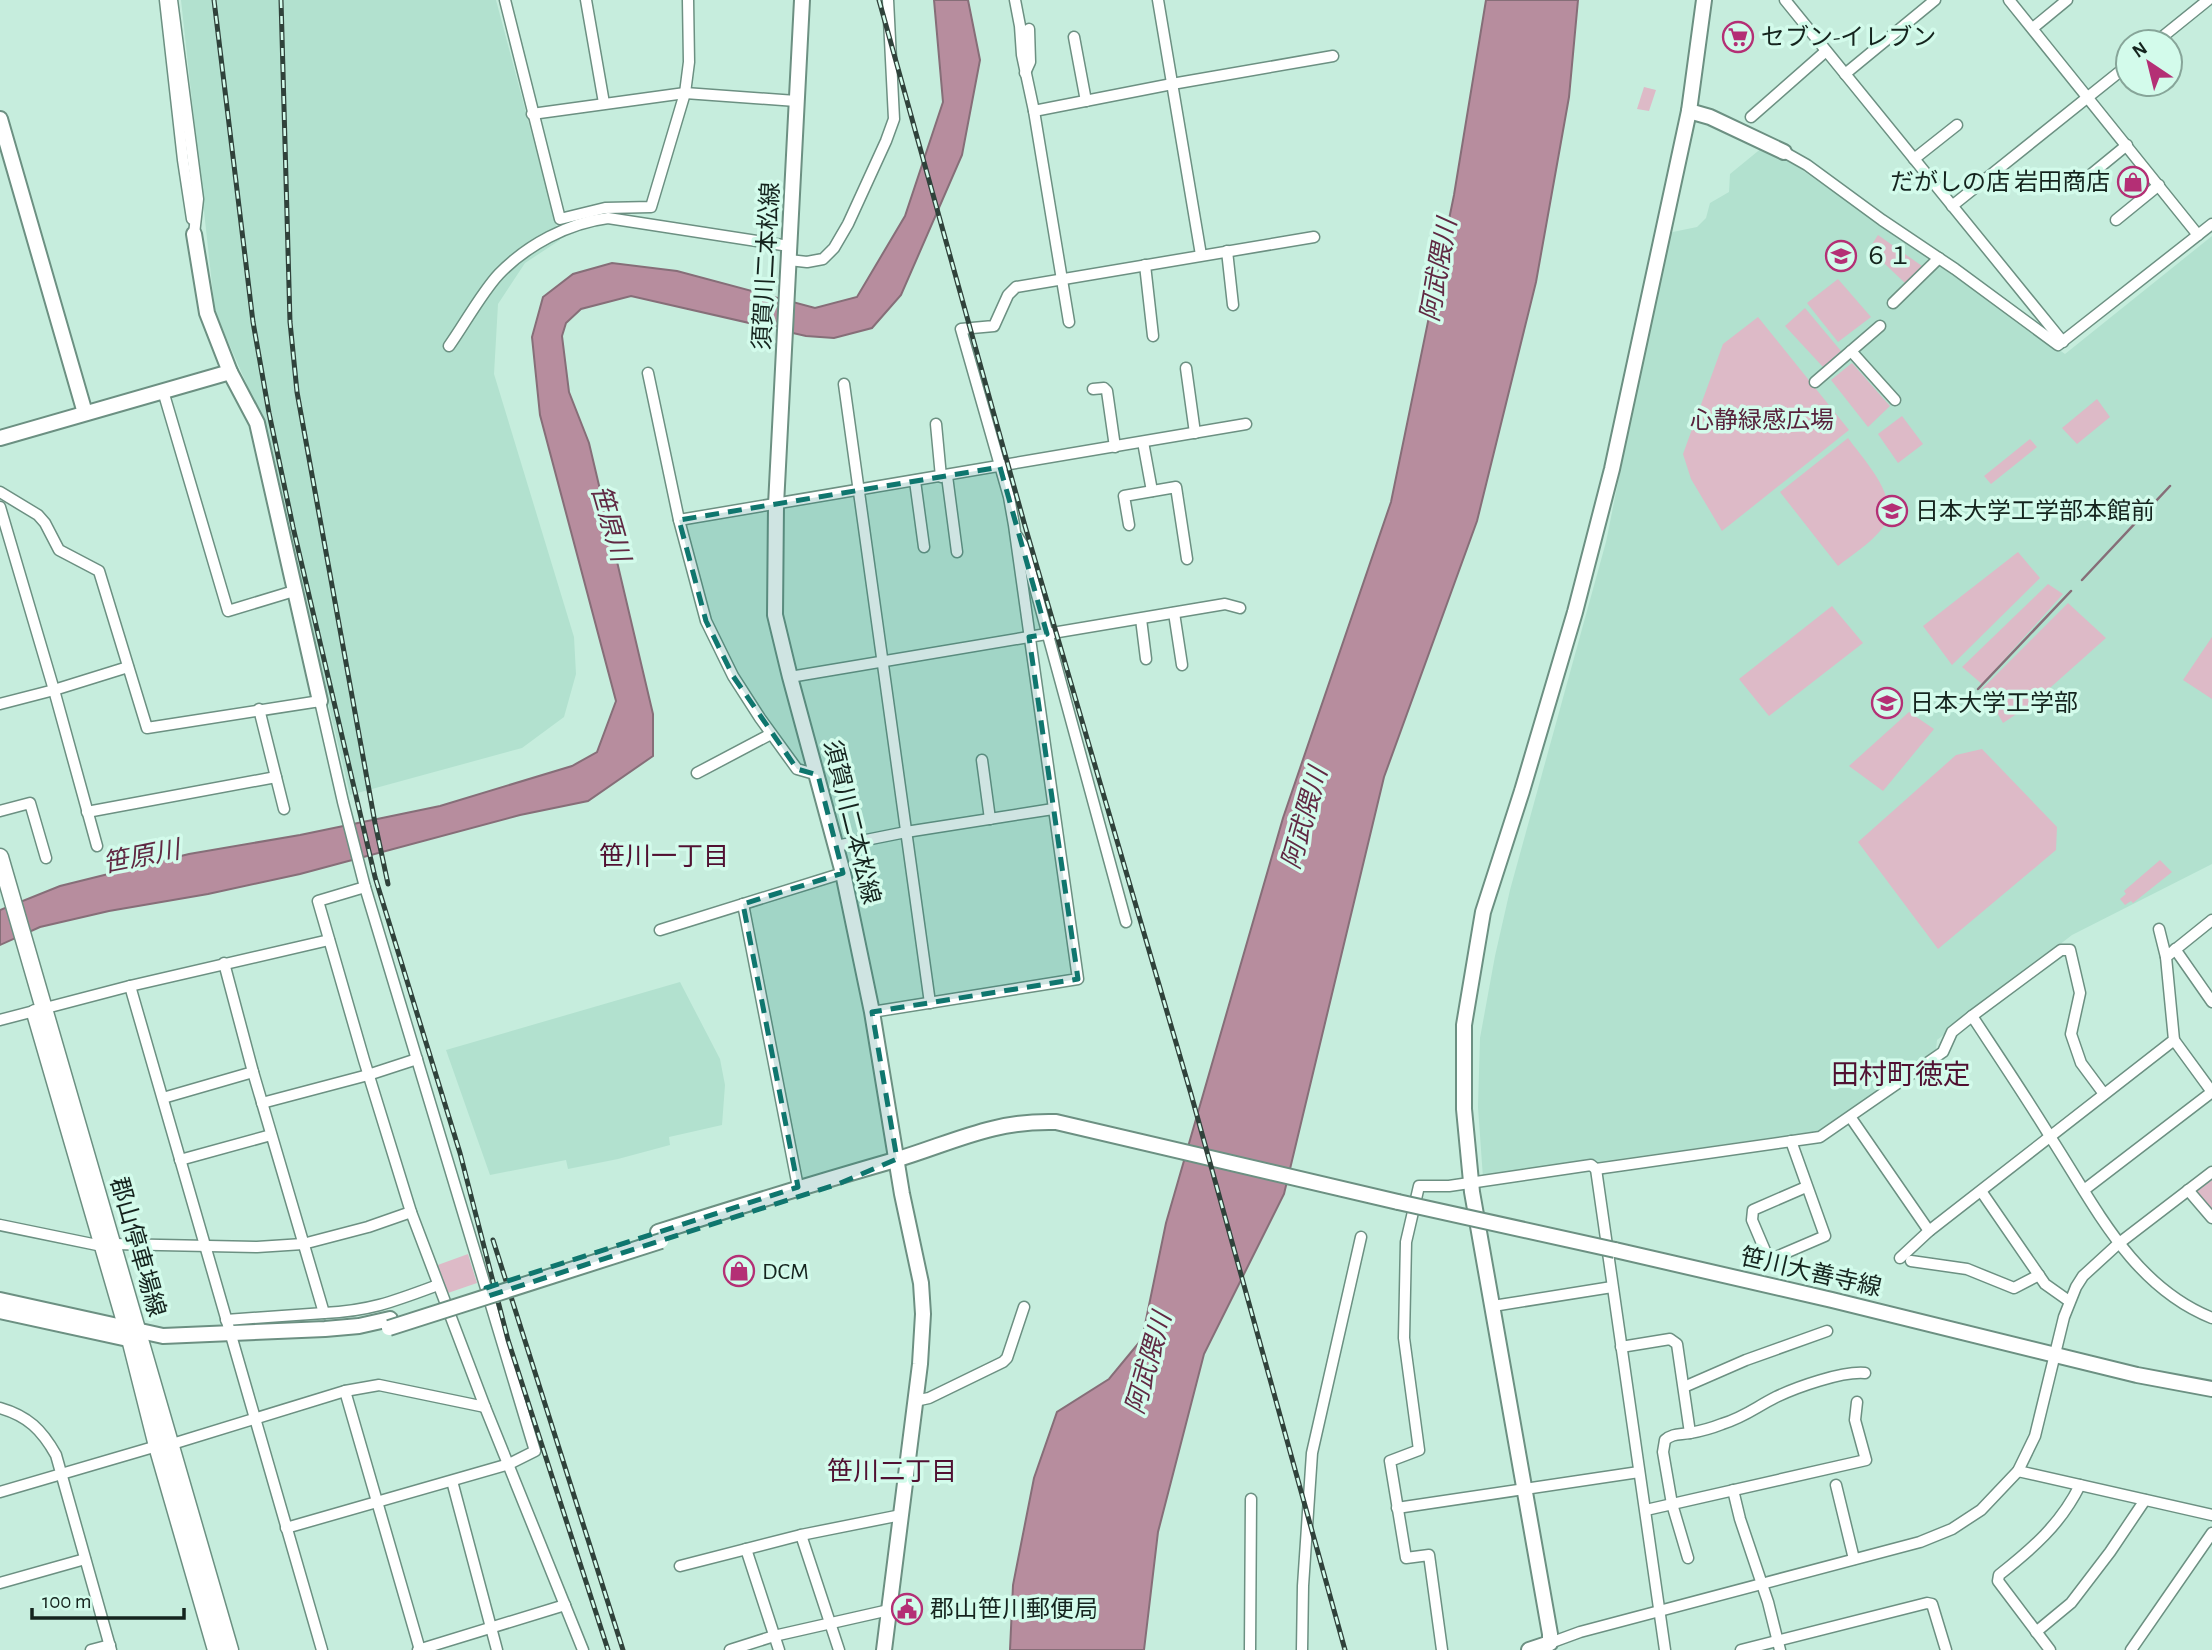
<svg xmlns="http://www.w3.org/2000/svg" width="2212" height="1650" font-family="'Alegreya Sans','Noto Sans JP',sans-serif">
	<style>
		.built { fill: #b2e1cf }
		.green { fill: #ddbac7 }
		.water { fill: #b78d9e; stroke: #866e78; stroke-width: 2 }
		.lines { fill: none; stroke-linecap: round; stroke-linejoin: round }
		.stream { stroke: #866e78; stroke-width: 2.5 }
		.street-casing { stroke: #6c9082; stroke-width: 13 }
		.secondary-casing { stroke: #6c9082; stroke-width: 18 }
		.primary-casing { stroke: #6c9082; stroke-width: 19 }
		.street { stroke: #fff; stroke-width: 10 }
		.secondary { stroke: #fff; stroke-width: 14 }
		.primary { stroke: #fff; stroke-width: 16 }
		.rail-casing { stroke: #30423b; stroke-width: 5 }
		.rail { stroke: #d3fbeb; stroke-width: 2.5; stroke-dasharray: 8; stroke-linecap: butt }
		.secondary-bridge-casing { stroke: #6c9082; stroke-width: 18; stroke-linecap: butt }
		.secondary-bridge { stroke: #fff; stroke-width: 14 }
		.marked { fill: #0f766e; fill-opacity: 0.2; stroke: #0f766e; stroke-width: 5; stroke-dasharray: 14 9; stroke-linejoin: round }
		.labels { text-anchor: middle; stroke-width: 7; stroke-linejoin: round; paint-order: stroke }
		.poi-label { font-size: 24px; fill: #15241e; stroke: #d3fbeb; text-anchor: start }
		.street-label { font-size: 24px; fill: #15241e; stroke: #d3fbeb }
		.park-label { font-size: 24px; fill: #58223c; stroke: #d3fbeb }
		.water-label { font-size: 26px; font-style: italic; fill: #602943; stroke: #d3fbeb }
		.neighbourhood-label { font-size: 26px; fill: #511132; stroke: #d3fbeb }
		.quarter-label { font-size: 28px; fill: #511132; stroke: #d3fbeb }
	</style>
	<rect width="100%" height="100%" fill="#c6eddd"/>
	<g class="built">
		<polygon points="181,0 496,0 560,240 525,263 498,304 494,374 574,637 576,674 564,717 522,748 350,795 259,412 215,312"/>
		<polygon points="1763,147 1792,163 2065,354 2212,236 2212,864 2072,935 1937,1040 1936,1049 1820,1131 1483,1178 1478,1107 1480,1038 1495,956 1510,890 1606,542 1668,233 1697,227 1706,218 1710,203 1729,192 1730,174"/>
		<polygon points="680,982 720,1059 725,1085 722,1125 669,1137 670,1145 618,1159 568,1169 566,1160 490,1175 446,1050"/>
	</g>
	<g class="green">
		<polygon points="1644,87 1656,90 1649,111 1637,109"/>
		<polygon points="1878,235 1922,266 1905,283 1869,249"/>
		<polygon points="1838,279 1871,317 1838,342 1807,303"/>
		<polygon points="1805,308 1841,351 1823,367 1785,326"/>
		<polygon points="1758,317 1849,430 1722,531 1691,479 1683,454 1723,344"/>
		<polygon points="1852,363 1890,406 1868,427 1831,380"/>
		<polygon points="2097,399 2110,417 2077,444 2062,428"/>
		<polygon points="1902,416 1923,444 1898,463 1878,434"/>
		<path d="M 1848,438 C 1865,462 1906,503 1880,531 C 1869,544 1852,555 1838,566 L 1780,492 Z"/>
		<polygon points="2030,439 2037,447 1991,484 1984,476"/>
		<polygon points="2018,552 2040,578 1952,665 1923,626"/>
		<polygon points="2048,584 2063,594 1982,684 1962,667"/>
		<polygon points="2068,603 2106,638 2033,703 2003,723 1983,688"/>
		<polygon points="1832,606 1863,643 1769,716 1739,679"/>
		<polygon points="2212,637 2212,699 2183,680"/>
		<polygon points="1909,712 1934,729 1883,791 1849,766"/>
		<polygon points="1982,749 2057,827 2056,850 1938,949 1858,842 1956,755"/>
		<polygon points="2160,860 2172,872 2133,903 2131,901 2125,905 2120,899 2126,894 2124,891"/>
		<polygon points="2212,1180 2212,1214 2196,1192"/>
		<polygon points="468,1254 477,1283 445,1294 435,1266"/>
	</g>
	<g class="water">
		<polygon points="934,0 968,0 980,60 962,155 901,295 872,328 834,338 806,336 631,296 581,309 566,323 562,336 569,392 589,443 653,714 653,756 588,801 520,815 300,874 208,894 109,911 40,927 0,945 0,910 60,886 189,854 300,835 440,806 572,766 597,752 616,701 540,415 532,337 543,297 573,274 612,263 677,271 815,308 857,297 905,216 943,102"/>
		<polygon points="1486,0 1578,0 1569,97 1536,282 1477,521 1384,777 1284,1194 1204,1354 1158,1532 1144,1650 1010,1650 1013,1585 1034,1478 1057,1412 1109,1379 1142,1339 1166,1223 1283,818 1391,502 1454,195"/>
	</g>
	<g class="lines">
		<g class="stream">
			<polyline points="2082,580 2170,486"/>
			<polyline points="1978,689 2071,591"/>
		</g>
		<g class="street-casing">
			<g id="street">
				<polyline points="165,0 183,160 192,219"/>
				<polyline points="172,0 198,199 194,234"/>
				<polyline points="505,0 560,219 605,208 651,207 685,93 689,62 688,0"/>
				<polyline points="586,0 604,103"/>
				<polyline points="1015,0 1020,26 1022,55 1034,111 1069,322"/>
				<polyline points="1158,0 1201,255"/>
				<polyline points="1785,0 2063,342"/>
				<polyline points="2009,0 2198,235"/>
				<polyline points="2033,28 2067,0"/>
				<polyline points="1074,37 1086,101"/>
				<polyline points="2156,42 2208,0"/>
				<polyline points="1025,73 1030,62 1029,29"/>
				<polyline points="1845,74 1935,0"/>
				<polyline points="1034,111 1172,84 1333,56"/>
				<polyline points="532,114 685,93 796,101"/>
				<polyline points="1751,117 1826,51"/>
				<polyline points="1784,152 1807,165 1882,220 1955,269 2058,345 2212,224"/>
				<polyline points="1914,159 1957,125"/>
				<polyline points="2083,181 2127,145"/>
				<polyline points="1952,206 2128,65"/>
				<polyline points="2116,220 2159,185"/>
				<polyline points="1227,251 1233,305"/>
				<polyline points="789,260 807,262 823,259 834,248 848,224 886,141 894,119 888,0"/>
				<polyline points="1145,265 1153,336"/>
				<polyline points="1893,303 1939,258"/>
				<path d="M 449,346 C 464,325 482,292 499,274 C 527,245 568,223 608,218 L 789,246"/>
				<polyline points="1851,351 1895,400"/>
				<polyline points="1186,368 1195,433"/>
				<polyline points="648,373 679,520 706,621 733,676 760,718 797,769 818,775"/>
				<polyline points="1815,382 1880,326"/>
				<polyline points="844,384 930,1003"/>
				<polyline points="1093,389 1104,388 1107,391 1115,447"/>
				<polyline points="163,391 228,611 294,591"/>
				<polyline points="936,424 941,477"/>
				<polyline points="1143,442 1152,491"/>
				<polyline points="947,476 957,552"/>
				<polyline points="915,481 924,547"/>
				<polyline points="0,492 38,515 45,523 59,550 99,571 147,728 320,701 343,802 365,887 535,1451 509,1464 286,1528"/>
				<polyline points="0,507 54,690 97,846"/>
				<polyline points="679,520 1246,424"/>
				<polyline points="1129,525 1124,496 1176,487 1187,559"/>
				<polyline points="1017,536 1024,547 1126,922"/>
				<polyline points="1174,613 1182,665"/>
				<polyline points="1141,619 1146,659"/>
				<polyline points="790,677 1225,604 1240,608"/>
				<polyline points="0,704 54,690 128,667"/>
				<polyline points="259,709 284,809"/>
				<polyline points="982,760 990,819"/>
				<polyline points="697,773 771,734"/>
				<polyline points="0,811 30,803 46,858"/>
				<polyline points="87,812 276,777"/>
				<polyline points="836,846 906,832 1053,809"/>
				<polyline points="365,887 318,901 364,1060 411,1212 485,1407 583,1650"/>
				<polyline points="743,904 798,1187"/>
				<polyline points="2159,929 2166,957"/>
				<polyline points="660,930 843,873"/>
				<polyline points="2175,949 2212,1002"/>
				<polyline points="224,963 253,1072 324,1313 226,1320"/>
				<polyline points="130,986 322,1650"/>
				<polyline points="872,1012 1078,979 1014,525 1009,497 961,329 994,326 1008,295 1016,287 1314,237"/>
				<polyline points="1972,1016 2061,950 2070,950 2080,993 2071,1034 2081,1063 2104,1094"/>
				<polyline points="0,1020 130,986 329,940"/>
				<polyline points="2174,1040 2212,1092"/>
				<polyline points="163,1098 253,1072"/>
				<polyline points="262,1103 368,1075 417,1059"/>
				<polyline points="1851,1118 1929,1231"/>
				<polyline points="1791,1141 1825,1236 1769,1260 1752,1220 1753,1210 1806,1187"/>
				<polyline points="180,1160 271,1135"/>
				<polyline points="1596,1169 1665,1650"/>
				<polyline points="2084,1190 2212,1092"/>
				<polyline points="2188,1190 2212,1218"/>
				<polyline points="1981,1191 2045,1284 2069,1301"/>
				<polyline points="0,1225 102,1246"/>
				<polyline points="113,1244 257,1247 303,1244 368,1227 411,1212"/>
				<polyline points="1900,1258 1929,1231 2174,1040 2166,957 2212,920"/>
				<polyline points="1911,1261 1967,1269 2014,1288 2039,1275"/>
				<polyline points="1493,1306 1612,1287"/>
				<path d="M 324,1313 C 370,1311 395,1301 438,1285"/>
				<polyline points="1621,1347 1670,1339 1677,1344 1690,1433"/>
				<polyline points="1684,1387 1746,1360 1827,1331"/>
				<polyline points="345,1391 420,1650"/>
				<polyline points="915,1401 929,1398 1003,1362 1007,1358 1024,1307"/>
				<path d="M 0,1408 C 28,1416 42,1430 56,1455 L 111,1650"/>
				<polyline points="2018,1471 2212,1515"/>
				<polyline points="452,1481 497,1650"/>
				<polyline points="1836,1485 1854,1559"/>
				<polyline points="1733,1490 1740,1519 1768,1602 1780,1650"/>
				<polyline points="0,1492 157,1446 169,1445 345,1391 379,1385 485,1407"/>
				<polyline points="1397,1508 1639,1472"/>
				<polyline points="1646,1510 1866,1460 1855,1420 1857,1402"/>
				<polyline points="801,1535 839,1650"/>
				<polyline points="746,1549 779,1650"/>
				<path d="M 1688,1558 L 1672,1504 L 1663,1452 L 1665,1440 C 1673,1433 1680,1435 1690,1433 C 1701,1431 1712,1428 1722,1424 C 1745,1417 1756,1407 1776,1397 C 1797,1387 1842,1371 1865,1373"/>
				<polyline points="680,1566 801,1535 901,1515"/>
				<polyline points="0,1583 85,1559"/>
				<polyline points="2036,1632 2071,1603 2110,1552 2145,1500"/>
				<polyline points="1549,1646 1550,1643 1580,1632 1920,1542 1952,1529 1981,1510 2018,1471 2035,1436 2064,1317 2076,1287 2083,1276 2118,1244 2212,1172"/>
				<polyline points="91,1650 110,1645"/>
				<polyline points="418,1650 565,1605"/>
				<polyline points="730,1650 774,1636 889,1610"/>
				<polyline points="1250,1650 1251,1499"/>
				<polyline points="1302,1650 1303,1586 1312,1453 1361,1237"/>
				<path d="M 1442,1650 L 1429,1555 L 1406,1558 L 1390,1461 L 1419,1450 L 1404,1338 L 1406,1242 L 1419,1186 L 1449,1186 L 1591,1165 L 1596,1169 L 1820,1137 L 1943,1052 L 1952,1032 L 1972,1016 C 1999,1057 2026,1097 2051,1138 C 2095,1206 2132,1286 2212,1318"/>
				<polyline points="1741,1650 1927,1603 1932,1604 1946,1650"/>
				<path d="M 2050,1650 L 1998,1581 L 1999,1575 C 2032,1549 2061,1524 2080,1485"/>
				<polyline points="2131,1650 2212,1533"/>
			</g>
		</g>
		<g class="secondary-casing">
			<g id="secondary">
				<polyline points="802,0 776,505 775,615 790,677 843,873 872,1012 902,1194 921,1283 923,1314 920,1364 884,1650"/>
				<polyline points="1689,111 1710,117 1784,152"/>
				<polyline points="0,119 85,413"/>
				<polyline points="194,234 207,313 230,372 257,423 320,701"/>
				<polyline points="0,438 230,372"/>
				<path d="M 658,1232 C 737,1207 815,1183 895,1160 C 952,1143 993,1120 1056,1122 L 1398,1202"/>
				<polyline points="1615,1250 1832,1300 2137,1375 2212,1389"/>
				<polyline points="0,1300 163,1336 325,1329 359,1326 390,1319"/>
				<polyline points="0,1311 137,1341"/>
				<polyline points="1529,1650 1550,1643 1550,1634 1472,1192 1464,1109 1464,1025 1483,912 1522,791 1575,612 1612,469 1689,111 1704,0"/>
			</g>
		</g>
		<g class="primary-casing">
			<g id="primary">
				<polyline points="0,857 230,1650"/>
				<polyline points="35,1013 130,1339 157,1446 216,1650"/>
			</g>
		</g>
		<use href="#street" class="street"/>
		<use href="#secondary" class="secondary"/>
		<use href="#primary" class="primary"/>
		<g class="rail-casing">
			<g id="rail">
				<polyline points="214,0 253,322 269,413 293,527 375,877 460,1153 508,1340 608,1650"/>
				<polyline points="281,0 290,322 297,392 375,823 388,884"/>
				<polyline points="879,0 1025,526 1191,1094 1345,1650"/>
				<polyline points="493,1240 623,1650"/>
			</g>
		</g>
		<use href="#rail" class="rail"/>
		<g class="secondary-bridge-casing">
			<g id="secondary-bridge">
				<polyline points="1398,1202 1615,1250"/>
				<polyline points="389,1328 661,1241"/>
			</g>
		</g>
		<use href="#secondary-bridge" class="secondary-bridge"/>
	</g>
	<path class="marked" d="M 1000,467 L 1047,634 L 1029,637 L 1078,979 L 872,1012 L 897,1159 L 838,1184 L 488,1296 L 486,1288 L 798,1187 L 743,904 L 843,873 L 818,775 L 797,769 L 733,676 L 706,621 L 679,520 Z"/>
	<defs>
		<g id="supermarket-ring" transform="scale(1.575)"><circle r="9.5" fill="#d3fbeb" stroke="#b42f75" stroke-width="1.5"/><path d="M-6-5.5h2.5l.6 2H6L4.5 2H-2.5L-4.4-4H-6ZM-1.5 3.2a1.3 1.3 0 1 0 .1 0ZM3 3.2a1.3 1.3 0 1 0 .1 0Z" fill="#b42f75"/></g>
		<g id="shop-ring" transform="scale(1.575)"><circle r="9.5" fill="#d3fbeb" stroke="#b42f75" stroke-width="1.5"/><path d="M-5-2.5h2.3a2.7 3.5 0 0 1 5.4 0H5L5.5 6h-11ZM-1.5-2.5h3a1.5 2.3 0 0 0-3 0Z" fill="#b42f75"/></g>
		<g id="university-ring" transform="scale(1.575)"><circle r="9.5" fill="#d3fbeb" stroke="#b42f75" stroke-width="1.5"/><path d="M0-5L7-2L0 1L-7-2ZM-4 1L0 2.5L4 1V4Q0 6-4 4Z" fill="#b42f75"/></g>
		<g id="school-ring" transform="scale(1.575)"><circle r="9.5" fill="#d3fbeb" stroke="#b42f75" stroke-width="1.5"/><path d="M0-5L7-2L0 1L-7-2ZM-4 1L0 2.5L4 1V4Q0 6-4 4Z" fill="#b42f75"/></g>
		<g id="civic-ring" transform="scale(1.575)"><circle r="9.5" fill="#d3fbeb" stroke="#b42f75" stroke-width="1.5"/><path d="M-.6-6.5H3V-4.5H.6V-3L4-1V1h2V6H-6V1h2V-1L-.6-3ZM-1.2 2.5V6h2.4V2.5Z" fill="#b42f75"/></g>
	</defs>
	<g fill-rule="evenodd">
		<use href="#supermarket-ring" x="1738" y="37"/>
		<use href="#shop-ring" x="2133" y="182"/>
		<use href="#university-ring" x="1841" y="256"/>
		<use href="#school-ring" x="1892" y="511"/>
		<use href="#university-ring" x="1887" y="703"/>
		<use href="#shop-ring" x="739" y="1271"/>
		<use href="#civic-ring" x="907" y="1609"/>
	</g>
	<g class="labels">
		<g class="poi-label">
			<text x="1761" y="45">セブン-イレブン</text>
			<text x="2110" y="190" text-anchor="end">だがしの店 岩田商店</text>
			<text x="1864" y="264">６１</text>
			<text x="1915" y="519">日本大学工学部本館前</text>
			<text x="1910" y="711">日本大学工学部</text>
			<text x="762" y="1279">DCM</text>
			<text x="930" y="1617">郡山笹川郵便局</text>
		</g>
		<g class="street-label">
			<text transform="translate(766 266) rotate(-87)" y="8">須賀川二本松線</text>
			<text transform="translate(852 822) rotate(76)" y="8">須賀川二本松線</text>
			<text transform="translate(138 1247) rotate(74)" y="8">郡山停車場線</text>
			<text transform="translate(1811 1272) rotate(13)" y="8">笹川大善寺線</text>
		</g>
		<g class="park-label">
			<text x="1762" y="428">心静緑感広場</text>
		</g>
		<g class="water-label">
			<text transform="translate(1438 270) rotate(-80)" y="9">阿武隈川</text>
			<text transform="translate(611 523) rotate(74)" y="9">笹原川</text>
			<text transform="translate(1304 818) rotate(-74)" y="9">阿武隈川</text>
			<text transform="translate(141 856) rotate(-11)" y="9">笹原川</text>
			<text transform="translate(1148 1363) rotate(-74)" y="9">阿武隈川</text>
		</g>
		<g class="neighbourhood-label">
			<text x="664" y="865">笹川一丁目</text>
			<text x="892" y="1480">笹川二丁目</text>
		</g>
		<g class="quarter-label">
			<text x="1901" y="1084">田村町徳定</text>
		</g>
	</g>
	<g transform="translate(2149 63) rotate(325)"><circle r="33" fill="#d3fbeb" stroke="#87a599" stroke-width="2"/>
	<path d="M0-5L12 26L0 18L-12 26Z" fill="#b42f75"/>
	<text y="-10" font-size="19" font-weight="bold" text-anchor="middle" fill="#15241e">N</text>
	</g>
	<path d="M32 1608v10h152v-10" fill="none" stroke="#15241e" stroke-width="3.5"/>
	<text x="42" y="1608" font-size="21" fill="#15241e" stroke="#d3fbeb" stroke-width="5" paint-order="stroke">100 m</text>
</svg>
